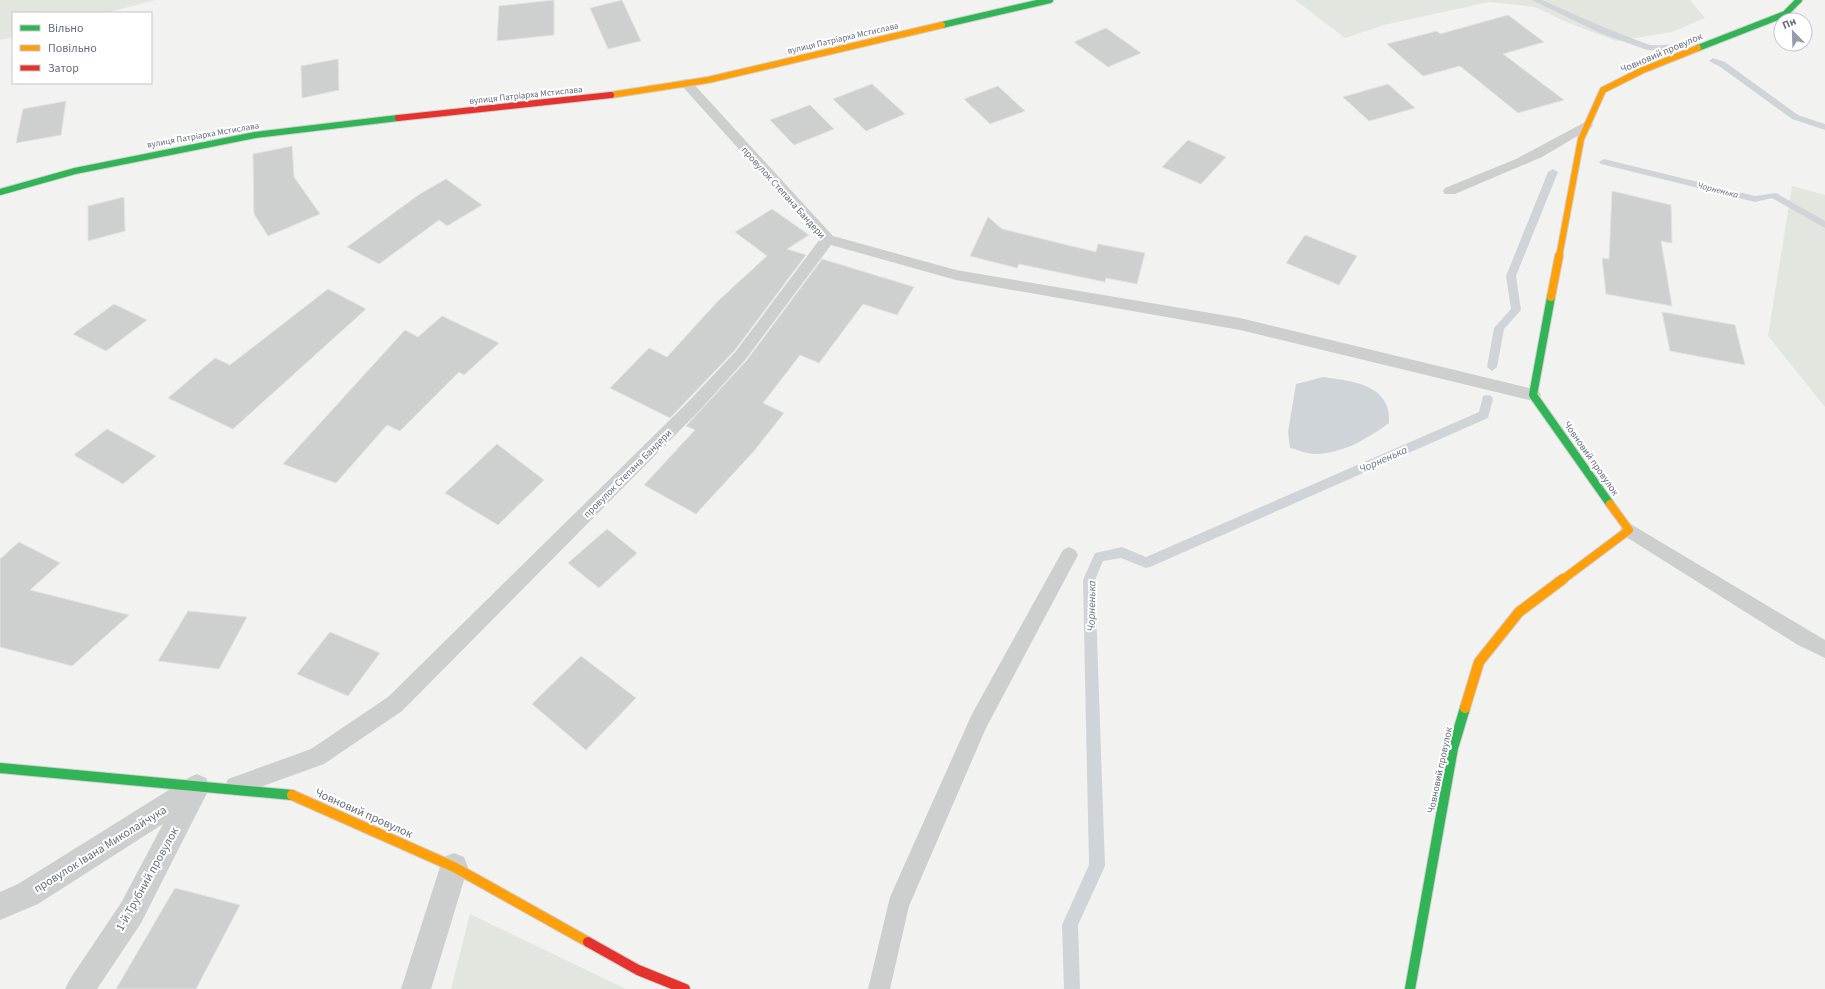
<svg xmlns="http://www.w3.org/2000/svg" width="1825" height="989" font-family="'Source Sans 3',sans-serif">
	<style>
		.green { fill: #e1e6df }
		.water { fill: #cfd4d8 }
		.lines { fill: none; stroke-linecap: round; stroke-linejoin: round }
		.stream { fill: #cfd4d8; fill-rule: evenodd }
		.building { fill: #cecfcf; stroke: #e2e2e1 }
		.fast-far2-casing { stroke: #cfd0d0; stroke-width: 8 }
		.fast-far1-casing { stroke: #cfd0d0; stroke-width: 10 }
		.fast-casing { stroke: #cfd0d0; stroke-width: 12 }
		.slow-far2-casing { stroke: #cfd0d0; stroke-width: 8 }
		.slow-far1-casing { stroke: #cfd0d0; stroke-width: 10 }
		.slow-casing { stroke: #cfd0d0; stroke-width: 12 }
		.jam-far1-casing { stroke: #cfd0d0; stroke-width: 8 }
		.jam-casing { stroke: #cfd0d0; stroke-width: 12 }
		.lane { fill: #cdcece; fill-rule: evenodd }
		.street { fill: #cdcece; fill-rule: evenodd }
		.fast-far2 { stroke: #30b455; stroke-width: 6 }
		.fast-far1 { stroke: #30b455; stroke-width: 8 }
		.fast { stroke: #30b455; stroke-width: 10 }
		.slow-far2 { stroke: #ff9f0a; stroke-width: 6 }
		.slow-far1 { stroke: #ff9f0a; stroke-width: 8 }
		.slow { stroke: #ff9f0a; stroke-width: 10 }
		.jam-far1 { stroke: #e5322d; stroke-width: 6 }
		.jam { stroke: #e5322d; stroke-width: 10 }
		.labels { text-anchor: middle; stroke-width: 4; stroke-linejoin: round; paint-order: stroke }
		.far-street-label { font-size: 9px; fill: #646d80; stroke: #fff }
		.far-water-label { font-size: 9px; font-style: italic; fill: #647485; stroke: #fff }
		.street-label { font-size: 10px; fill: #646d80; stroke: #fff }
		.water-label { font-size: 11px; font-style: italic; fill: #647485; stroke: #fff }
		.near-street-label { font-size: 12px; fill: #646d80; stroke: #fff }
	</style>
	<rect width="100%" height="100%" fill="#f2f3f1"/>
	<g class="green">
		<polygon points="0,0 156,0 105,13 13,13 13,37 0,40"/>
		<polygon points="1295,0 1690,0 1705,18 1672,32 1616,41 1566,22 1535,7 1489,2 1384,25 1345,38"/>
		<polygon points="1792,186 1825,195 1825,407 1768,336"/>
		<polygon points="470,914 626,989 451,989"/>
	</g>
	<path class="water" d="M 1323,377 C 1351,381 1392,384 1389,423 C 1367,439 1344,453 1315,454 C 1307,454 1298,450 1290,448 L 1288,432 L 1296,384 Z"/>
	<g class="lines">
		<g class="stream">
			<path d="M 1532,0 L 1542,0 C 1577,16 1612,31 1647,44 C 1657,48 1673,41 1680,48 L 1676,51 L 1647,50 L 1600,33 Z"/>
			<polygon points="1713,58 1725,62 1798,115 1825,124 1825,130 1792,119 1719,66 1709,61"/>
			<polygon points="1604,159 1755,196 1776,193 1825,221 1825,228 1772,198 1755,202 1601,164 1599,162"/>
			<polygon points="1553,169 1558,172 1516,276 1521,310 1504,329 1497,367 1492,371 1487,367 1494,328 1511,309 1506,276 1548,172"/>
			<polygon points="1487,395 1491,396 1493,399 1488,418 1150,567 1146,568 1121,558 1103,561 1095,580 1105,866 1078,925 1080,989 1064,989 1062,925 1089,865 1083,580 1095,553 1122,547 1146,557 1479,412 1483,396"/>
		</g>
	</g>
	<g class="building">
		<polygon points="554,0 554,35 497,41 499,6"/>
		<polygon points="622,0 641,41 608,49 590,8"/>
		<polygon points="1508,15 1544,42 1503,54 1564,100 1518,113 1460,66 1423,76 1387,44 1437,31 1440,34"/>
		<polygon points="1106,28 1141,53 1108,67 1074,42"/>
		<polygon points="338,59 339,90 302,98 301,66"/>
		<polygon points="872,84 905,114 866,131 833,99"/>
		<polygon points="1388,84 1415,108 1369,121 1343,97"/>
		<polygon points="998,86 1025,111 990,124 964,99"/>
		<polygon points="66,101 61,135 16,143 23,109"/>
		<polygon points="810,105 834,129 794,145 770,120"/>
		<polygon points="1188,140 1226,157 1201,184 1162,167"/>
		<polygon points="292,146 294,177 320,214 268,236 254,214 253,154"/>
		<polygon points="446,179 482,205 447,226 439,220 379,264 347,247 420,194"/>
		<polygon points="1612,191 1671,205 1672,243 1661,241 1672,306 1606,294 1602,258 1609,259"/>
		<polygon points="124,197 125,231 88,241 88,206"/>
		<polygon points="772,209 809,235 787,249 806,255 735,350 670,418 610,388 649,348 667,357 718,301 767,256 735,232"/>
		<polygon points="988,217 1002,229 1096,252 1098,244 1145,253 1137,284 1106,278 1105,282 1019,264 1017,268 970,256"/>
		<polygon points="1305,235 1357,256 1339,285 1286,263"/>
		<polygon points="822,259 914,287 897,315 863,304 819,363 800,355 763,403 784,413 754,451 696,514 644,485 695,430 686,426 747,360"/>
		<polygon points="328,289 366,309 233,429 168,398 215,358 230,365"/>
		<polygon points="114,304 147,320 106,351 73,334"/>
		<polygon points="1662,312 1735,325 1745,365 1670,351"/>
		<polygon points="442,316 499,343 464,375 459,372 400,431 387,425 336,483 283,464 405,330 418,337"/>
		<polygon points="107,429 156,456 123,484 74,455"/>
		<polygon points="497,444 544,480 498,525 445,493"/>
		<polygon points="607,529 637,553 599,588 568,563"/>
		<polygon points="19,542 60,563 30,590 129,615 72,666 0,647 0,559"/>
		<polygon points="188,611 247,617 219,669 158,661"/>
		<polygon points="330,632 380,653 348,696 297,674"/>
		<polygon points="581,656 636,698 586,750 532,704"/>
		<polygon points="175,888 240,905 196,989 116,989"/>
	</g>
	<g class="lines">
		<g class="fast-far2-casing">
			<g id="fast-far2">
				<polyline points="942,25 1050,0"/>
				<polyline points="1698,48 1785,14 1799,0"/>
				<polyline points="0,192 75,171 255,135 398,118"/>
			</g>
		</g>
		<g class="fast-far1-casing">
			<polyline id="fast-far1" points="1551,297 1533,395 1610,504"/>
		</g>
		<g class="fast-casing">
			<g id="fast">
				<polyline points="0,768 292,795"/>
				<polyline points="1410,989 1453,748 1465,708"/>
			</g>
		</g>
		<g class="slow-far2-casing">
			<g id="slow-far2">
				<polyline points="611,95 708,80 942,25"/>
				<polyline points="1559,257 1581,139 1603,90 1643,70 1698,48"/>
			</g>
		</g>
		<g class="slow-far1-casing">
			<g id="slow-far1">
				<polyline points="1551,297 1559,256"/>
				<polyline points="1562,580 1629,530 1610,504"/>
			</g>
		</g>
		<g class="slow-casing">
			<g id="slow">
				<polyline points="1465,708 1479,662 1519,612 1563,579"/>
				<polyline points="292,795 454,867 588,942"/>
			</g>
		</g>
		<g class="jam-far1-casing">
			<polyline id="jam-far1" points="398,118 611,95"/>
		</g>
		<g class="jam-casing">
			<polyline id="jam" points="588,942 638,970 685,989"/>
		</g>
		<g class="lane">
			<polygon points="686,79 690,80 833,236 956,270 1240,318 1533,389 1539,391 1541,395 1539,399 1533,401 1240,330 956,280 831,245 746,359 700,410 402,711 324,764 235,796 228,793 225,786 228,779 311,749 388,697 688,402 736,351 820,239 682,86 680,83 682,80"/>
			<polygon points="1587,121 1591,122 1593,125 1591,128 1542,157 1455,194 1445,194 1443,191 1445,188 1516,159"/>
			<polygon points="1629,523 1825,640 1825,658 1798,645 1623,535 1620,530 1623,525"/>
			<polygon points="1069,547 1075,550 1078,555 986,728 909,906 890,989 868,989 890,897 972,714 1063,550"/>
		</g>
		<g class="street">
			<polygon points="197,774 206,778 210,787 141,923 97,989 65,989 70,979 121,903 163,824 38,904 0,920 0,892 18,884 188,778"/>
			<polygon points="454,853 464,857 468,867 431,989 401,989 440,867 444,857"/>
		</g>
		<use href="#fast-far2" class="fast-far2"/>
		<use href="#fast-far1" class="fast-far1"/>
		<use href="#fast" class="fast"/>
		<use href="#slow-far2" class="slow-far2"/>
		<use href="#slow-far1" class="slow-far1"/>
		<use href="#slow" class="slow"/>
		<use href="#jam-far1" class="jam-far1"/>
		<use href="#jam" class="jam"/>
	</g>
	<g class="labels">
		<g class="far-street-label">
			<text transform="translate(843 38) rotate(-13)" y="3">вулиця Патріарха Мстислава</text>
			<text transform="translate(526 95) rotate(-6)" y="3">вулиця Патріарха Мстислава</text>
			<text transform="translate(203 135) rotate(-10)" y="3">вулиця Патріарха Мстислава</text>
		</g>
		<g class="far-water-label">
			<text transform="translate(1718 190) rotate(14)" y="3">Чорненька</text>
		</g>
		<g class="street-label">
			<text transform="translate(1661 52) rotate(-23)" y="4">Човновий провулок</text>
			<text transform="translate(784 192) rotate(48)" y="4">провулок Степана Бандери</text>
			<text transform="translate(1592 458) rotate(55)" y="4">Човновий провулок</text>
			<text transform="translate(627 473) rotate(-45)" y="4">провулок Степана Бандери</text>
			<text transform="translate(1439 770) rotate(-78)" y="4">Човновий провулок</text>
		</g>
		<g class="water-label">
			<text transform="translate(1383 459) rotate(-24)" y="4">Чорненька</text>
			<text transform="translate(1091 606) rotate(-89)" y="4">Чорненька</text>
		</g>
		<g class="near-street-label">
			<text transform="translate(364 813) rotate(24)" y="4">Човновий провулок</text>
			<text transform="translate(100 849) rotate(-32)" y="4">провулок Івана Миколайчука</text>
			<text transform="translate(147 879) rotate(-61)" y="4">1-й Трубний провулок</text>
		</g>
	</g>
	<rect x="12" y="12" width="140" height="72" fill="#ffffff" stroke="#c1c5cc"/>
	<rect x="20" y="25" width="20" height="6" fill="#30b455" stroke="#c1c5cc"/>
	<text x="48" y="32" font-size="12" fill="#646d80">Вільно</text>
	<rect x="20" y="45" width="20" height="6" fill="#ff9f0a" stroke="#c1c5cc"/>
	<text x="48" y="52" font-size="12" fill="#646d80">Повільно</text>
	<rect x="20" y="65" width="20" height="6" fill="#e5322d" stroke="#c1c5cc"/>
	<text x="48" y="72" font-size="12" fill="#646d80">Затор</text>
	<g transform="translate(1793 32) rotate(337)"><circle r="19" fill="#ffffff" stroke="#c1c5cc"/>
	<path d="M0-3L7 15L0 10L-7 15Z" fill="#969ca8"/>
	<text y="-6" font-size="11" font-weight="bold" text-anchor="middle" fill="#646d80">Пн</text>
	</g>
</svg>
